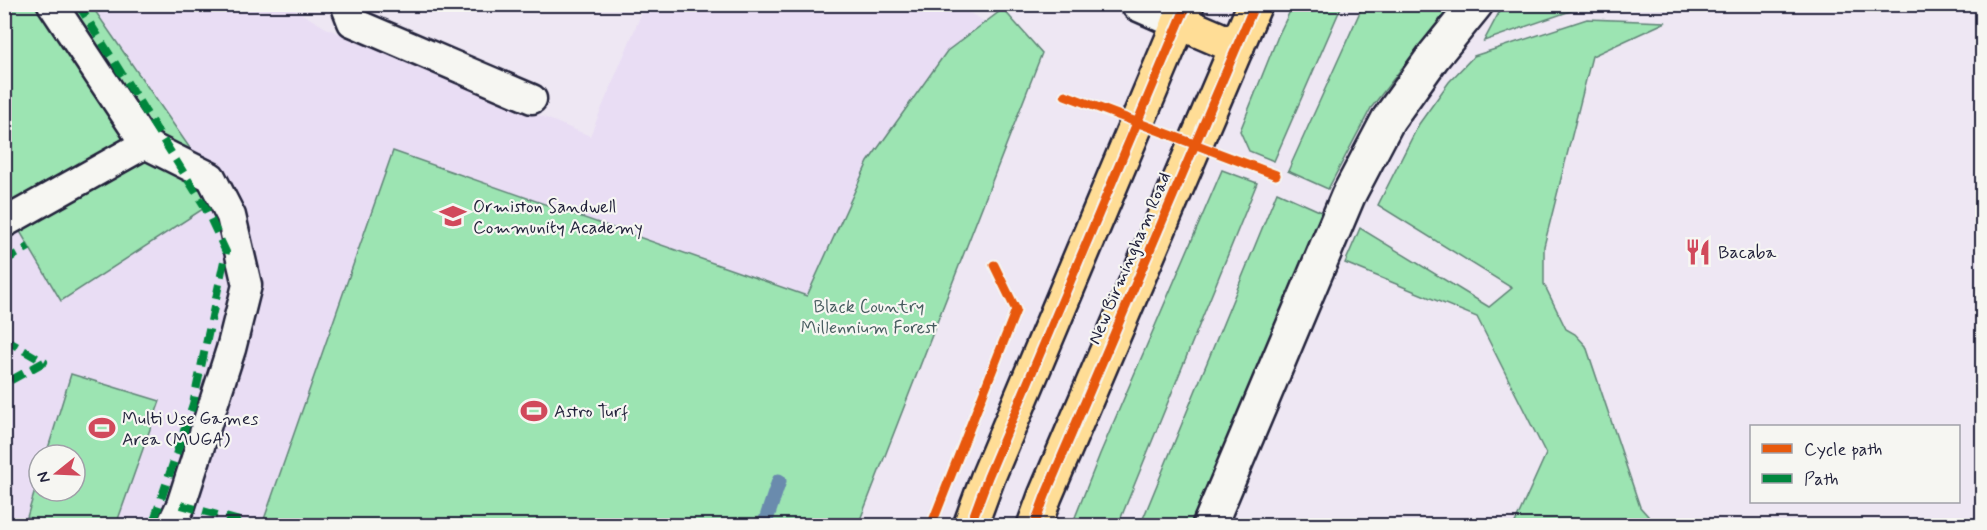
<svg xmlns="http://www.w3.org/2000/svg" width="1987" height="530" font-family="Mynerve,sans-serif">
	<style>
		.built { fill: #e9ddf4; fill-rule: evenodd }
		.green { fill: #9ce4b2; stroke: #5f8376; stroke-width: 1.5 }
		.lines { fill: none; stroke-linecap: round; stroke-linejoin: round }
		.stream { stroke: #6a8bad; stroke-width: 15 }
		.lane-casing { stroke: #22223b; stroke-width: 33 }
		.street-casing { stroke: #22223b; stroke-width: 38 }
		.secondary-casing { stroke: #22223b; stroke-width: 38 }
		.highway-casing { stroke: #22223b; stroke-width: 38 }
		.lane { stroke: #f6f6f2; stroke-width: 28 }
		.street { stroke: #f6f6f2; stroke-width: 33 }
		.secondary { stroke: #f6f6f2; stroke-width: 33 }
		.highway { stroke: #ffdd96; stroke-width: 33 }
		.quiet { stroke: #00873e; stroke-width: 8; stroke-dasharray: 15 8; stroke-linecap: butt }
		.cycleway-casing { stroke: #f6f6f2; stroke-width: 13 }
		.cycleway { stroke: #e8590c; stroke-width: 9 }
		.labels { text-anchor: middle; stroke-width: 4.5; stroke-linejoin: round; paint-order: stroke }
		.poi-label { font-size: 18px; fill: #22223b; stroke: #f6f6f2; text-anchor: start }
		.street-label { font-size: 18px; fill: #22223b; stroke: #f6f6f2 }
		.park-label { font-size: 18px; fill: #475c5f; stroke: #f6f6f2 }
	</style>
	<rect width="100%" height="100%" fill="#eee7f3"/>
	<filter id="ink" filterUnits="userSpaceOnUse"><feTurbulence type="fractalNoise" baseFrequency=".0167" numOctaves="2"/><feDisplacementMap in="SourceGraphic" scale="12" xChannelSelector="R" yChannelSelector="G"/><feConvolveMatrix kernelMatrix="1 2 1 2 8 2 1 2 1" color-interpolation-filters="sRGB"/></filter>
	<g filter="url(#ink)">
		<path class="built" d="M 4,5 L 287,5 L 326,28 L 590,136 L 645,5 L 955,5 L 1042,53 L 749,525 L 5,526 ZM 39,455 L 75,455 L 75,491 L 39,491 Z"/>
		<g class="green">
			<polygon points="4,5 91,5 223,196 61,301 5,206"/>
			<polygon points="1293,5 1342,5 1274,161 1249,151 1240,131 1278,36"/>
			<polygon points="1363,5 1451,5 1371,108 1328,189 1288,171"/>
			<polygon points="1686,5 1691,8 1585,6 1484,41 1503,5"/>
			<polygon points="1003,9 1042,53 858,525 262,525 393,151 807,296 868,162 947,51"/>
			<polygon points="1587,19 1666,22 1592,56 1544,246 1544,284 1566,329 1575,334 1586,346 1640,507 1656,525 1514,525 1546,454 1477,317 1345,263 1360,228 1489,307 1512,288 1378,205 1419,124 1449,82 1474,56"/>
			<polygon points="1222,170 1257,183 1118,525 1072,525 1100,454"/>
			<polygon points="1277,192 1326,214 1193,525 1140,526"/>
			<polygon points="71,374 160,401 116,525 52,525 27,517 39,477 39,491 75,491 75,455 46,455"/>
		</g>
		<g class="lines">
			<polyline class="stream" points="764,526 779,481"/>
			<g class="lane-casing">
				<g id="lane">
					<polyline points="52,4 145,144 211,177 231,216 247,285 231,349 181,505 171,526"/>
					<polyline points="348,4 347,9 352,22 532,99"/>
					<polyline points="4,223 145,144"/>
				</g>
			</g>
			<g class="street-casing">
				<polyline id="street" points="1209,526 1348,196 1388,120 1433,57 1476,4"/>
			</g>
			<g class="secondary-casing">
				<polyline id="secondary" points="1138,4 1179,22"/>
			</g>
			<g class="highway-casing">
				<g id="highway">
					<polyline points="1179,22 1237,47"/>
					<polyline points="970,526 988,477 1187,4"/>
					<polyline points="1034,526 1045,496 1255,4"/>
				</g>
			</g>
			<use href="#lane" class="lane"/>
			<use href="#street" class="street"/>
			<use href="#secondary" class="secondary"/>
			<use href="#highway" class="highway"/>
			<g class="quiet">
				<polyline points="78,4 205,207 226,252 193,404 152,526"/>
				<polyline points="4,261 29,247"/>
				<polyline points="4,339 44,362 4,384"/>
				<polyline points="181,505 258,526"/>
			</g>
			<g class="cycleway-casing">
				<g id="cycleway">
					<polyline points="1065,95 1276,175"/>
					<polyline points="931,526 1016,310 994,265"/>
					<polyline points="970,526 988,477 1187,4"/>
					<polyline points="1034,526 1045,496 1255,4"/>
				</g>
			</g>
			<use href="#cycleway" class="cycleway"/>
		</g>
	</g>
	<defs>
		<g id="school-bare" transform="scale(2.07)"><path d="M0-5L7-2L0 1L-7-2ZM-4 1L0 2.5L4 1V4Q0 6-4 4Z" fill="#d1495b" stroke="#f6f6f2" stroke-width="2.5" paint-order="stroke"/></g>
		<g id="restaurant-bare" transform="scale(2.07)"><path d="M-5-6h1v4h1v-4h1v4h1v-4h1v5L-1.5 .5V6h-2V.5L-5-1ZM5-6V6H3V1.5H1.5Q1.5-4 5-6Z" fill="#d1495b" stroke="#f6f6f2" stroke-width="2.5" paint-order="stroke"/></g>
		<g id="stadium-bare" transform="scale(2.07)"><path d="M0-5a6.5 5 0 1 0 0 10a6.5 5 0 1 0 0-10ZM-3.5-1.8h7v3.6h-7Z" fill="#d1495b" stroke="#f6f6f2" stroke-width="2.5" paint-order="stroke"/></g>
	</defs>
	<g fill-rule="evenodd">
		<use href="#school-bare" x="453" y="216"/>
		<use href="#restaurant-bare" x="1698" y="252"/>
		<use href="#stadium-bare" x="534" y="411"/>
		<use href="#stadium-bare" x="102" y="428"/>
	</g>
	<g class="labels">
		<g class="poi-label">
			<text x="473" y="212">Ormiston Sandwell<tspan x="473" dy="21">Community Academy</tspan></text>
			<text x="1718" y="258">Bacaba</text>
			<text x="554" y="417">Astro Turf</text>
			<text x="122" y="424">Multi Use Games<tspan x="122" dy="21">Area (MUGA)</tspan></text>
		</g>
		<g class="street-label">
			<text transform="translate(1129 258) rotate(-67)" y="6">New Birmingham Road</text>
		</g>
		<g class="park-label">
			<text x="869" y="312">Black Country<tspan x="869" dy="21">Millennium Forest</tspan></text>
		</g>
	</g>
	<rect width="1987" height="530" fill="none" stroke="#f6f6f2" stroke-width="24"/>
	<rect x="12" y="12" width="1963" height="506" fill="none" stroke="#22223b" stroke-width="2" filter="url(#ink)"/>
	<rect x="1750" y="425" width="210" height="78" fill="#f6f6f2" stroke="#a1a1a9" stroke-width="1.5"/>
	<rect x="1762" y="444" width="30" height="9" fill="#e8590c" stroke="#a1a1a9" stroke-width="1.5"/>
	<text x="1804" y="455" font-size="18" fill="#22223b">Cycle path</text>
	<rect x="1762" y="474" width="30" height="9" fill="#00873e" stroke="#a1a1a9" stroke-width="1.5"/>
	<text x="1804" y="485" font-size="18" fill="#22223b">Path</text>
	<g transform="translate(57 473) rotate(252)"><circle r="28" fill="#f6f6f2" stroke="#a1a1a9" stroke-width="1.5"/>
	<path d="M0-4.5L10 22L0 15L-10 22Z" fill="#d1495b"/>
	<text y="-9" font-size="16" font-weight="bold" text-anchor="middle" fill="#22223b">N</text>
	</g>
</svg>
